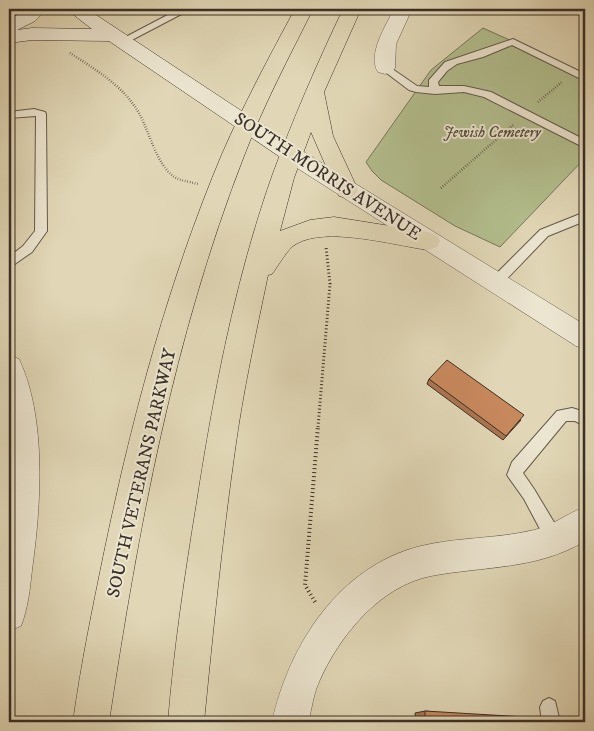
<svg xmlns="http://www.w3.org/2000/svg" width="594" height="731" font-family="'IM FELL DW Pica',serif">
	<style>
		.green { fill: #b3be8e; stroke: #77765a }
		.lines { fill: none; stroke-linecap: round; stroke-linejoin: round }
		.service-casing { stroke: #64594b; stroke-width: 2 }
		.minor-casing { stroke: #64594b; stroke-width: 1 }
		.tertiary-casing { stroke: #64594b; stroke-width: 1 }
		.secondary-casing { stroke: #3b2f27; stroke-width: 1 }
		.trunk-casing { stroke: #3b2f27; stroke-width: 1 }
		.path-far2 { stroke: #3b2f27; stroke-width: 2.5; stroke-dasharray: 0.5 2; stroke-linecap: butt }
		.path-far1 { stroke: #3b2f27; stroke-width: 3; stroke-dasharray: 1 2.5; stroke-linecap: butt }
		.path { stroke: #3b2f27; stroke-width: 4; stroke-dasharray: 1 3; stroke-linecap: butt }
		.service { fill: #ece5d0; fill-rule: evenodd }
		.minor { fill: #ece5d0; fill-rule: evenodd }
		.tertiary { fill: #ece5d0; fill-rule: evenodd }
		.secondary { fill: #ece5d0; fill-rule: evenodd }
		.trunk { fill: #e1d7b6; fill-rule: evenodd }
		.wall { fill: #ab754f; stroke: #3b2f27 }
		.building { fill: #c7885c; stroke: #3b2f27 }
		.labels { text-anchor: middle; stroke-width: 4; stroke-linejoin: round; paint-order: stroke }
		.far-park-label { font-size: 15px; font-style: italic; fill: #534c3c; stroke: #ece5d0 }
		.street-label { font-size: 18px; fill: #3b2f27; stroke: #ece5d0 }
	</style>
	<rect width="100%" height="100%" fill="#e1d7b6"/>
	<filter id="stains"><feTurbulence type="fractalNoise" baseFrequency=".004" numOctaves="4"/><feColorMatrix values="0 0 0 0 .2 0 0 0 0 .09 0 0 0 0 .02 0 0 0 .5 -.17"/></filter>
	<radialGradient id="worn" r=".72"><stop offset=".6" stop-color="#630" stop-opacity="0"/><stop offset="1" stop-color="#630" stop-opacity=".3"/></radialGradient>
	<polygon class="green" points="483,28 585,74 585,158 500,247 455,226 381,180 372,171 366,162 431,70"/>
	<g class="lines">
		<g class="service-casing">
			<g id="service">
				<polygon points="179,9 191,9 126,43 123,44 118,41"/>
				<polygon points="513,39 585,74 585,81 512,45 483,57 457,64 447,71 438,82 439,86 464,86 491,92 585,140 585,148 484,97 464,92 435,94 416,92 409,90 380,68 382,66 388,66 417,86 429,87 429,80 445,62"/>
				<polygon points="34,109 45,112 46,114 47,231 32,252 9,268 9,257 23,246 35,231 36,116 9,118 9,112"/>
				<polygon points="585,212 585,221 548,236 499,287 491,287 489,283 491,279 540,230"/>
				<polygon points="572,408 585,412 585,426 575,421 566,421 523,473 534,489 561,534 563,540 561,546 555,548 549,546 524,499 507,475 512,462 557,411"/>
				<polygon points="549,698 555,701 560,722 542,722 540,707 543,701"/>
			</g>
		</g>
		<g class="minor-casing">
			<g id="minor">
				<path d="M 394,9 L 412,9 L 396,44 L 395,68 L 392,72 L 385,74 L 378,72 C 367,55 386,25 394,9 Z"/>
				<path d="M 9,355 L 19,359 C 47,418 41,506 32,570 C 30,589 28,608 21,626 L 9,631 Z"/>
				<path d="M 585,507 L 585,541 C 537,570 484,566 431,576 C 380,586 339,636 319,682 C 313,695 312,709 308,722 L 272,722 C 289,645 339,566 421,546 C 458,537 497,539 534,530 C 553,526 567,513 585,507 Z"/>
			</g>
		</g>
		<g class="tertiary-casing">
			<polygon id="tertiary" points="291,146 299,149 585,325 585,349 576,346 283,159 280,154 283,149"/>
		</g>
		<g class="secondary-casing">
			<polygon id="secondary" points="27,9 47,9 35,21 17,30 32,28 92,29 66,9 87,9 299,149 302,154 299,159 291,162 283,159 109,41 32,40 9,43 9,20"/>
		</g>
		<g class="trunk-casing">
			<g id="trunk">
				<path d="M 295,9 L 313,9 C 289,57 263,106 244,156 C 173,338 138,530 109,722 L 73,722 C 81,664 93,606 105,548 C 133,414 169,280 222,154 C 244,104 269,57 295,9 Z"/>
				<path d="M 343,9 L 361,9 L 324,92 L 333,136 L 358,190 L 355,196 L 347,198 L 339,196 L 311,132 L 294,178 L 280,231 L 310,220 L 334,217 L 428,232 L 437,235 L 440,241 L 437,247 L 428,250 C 393,245 326,226 296,244 C 287,249 279,265 272,274 L 268,275 C 256,333 243,391 235,450 C 222,541 213,631 204,722 L 168,722 C 174,648 185,574 197,501 C 214,392 235,281 272,176 C 293,119 317,64 343,9 Z"/>
			</g>
		</g>
		<g class="path-far2">
			<path d="M 70,53 C 93,68 117,82 133,104 C 149,124 154,165 176,178 C 182,181 191,182 198,184"/>
			<polyline points="538,102 562,82"/>
			<polyline points="441,188 513,125"/>
		</g>
		<polyline class="path-far1" points="318,427 330,284 326,247"/>
		<polyline class="path" points="315,602 305,585 318,426"/>
		<use href="#service" class="service"/>
		<use href="#minor" class="minor"/>
		<use href="#tertiary" class="tertiary"/>
		<use href="#secondary" class="secondary"/>
		<use href="#trunk" class="trunk"/>
	</g>
	<g class="wall">
		<polygon points="429,379 521,420 503,440 427,384"/>
		<polygon points="425,711 526,722 416,722 415,713"/>
	</g>
	<g class="building">
		<polygon points="447,360 524,415 506,436 429,379"/>
		<polygon points="425,711 525,717 526,722 425,722"/>
	</g>
	<g class="labels">
		<g class="far-park-label">
			<text x="492" y="137">Jewish Cemetery</text>
		</g>
		<g class="street-label">
			<text transform="translate(328 176) rotate(33)" y="6">SOUTH MORRIS AVENUE</text>
			<text transform="translate(141 473) rotate(-77)" y="6">SOUTH VETERANS PARKWAY</text>
		</g>
	</g>
	<rect width="594" height="731" fill="none" stroke="#e1d7b6" stroke-width="30"/>
	<rect x="10" y="10" width="574" height="711" fill="none" stroke="#3b2f27" stroke-width="2.5"/>
	<rect x="15" y="15" width="564" height="701" fill="none" stroke="#3b2f27"/>
	<rect width="100%" height="100%" filter="url(#stains)"/>
	<rect width="100%" height="100%" fill="url(#worn)"/>
</svg>
